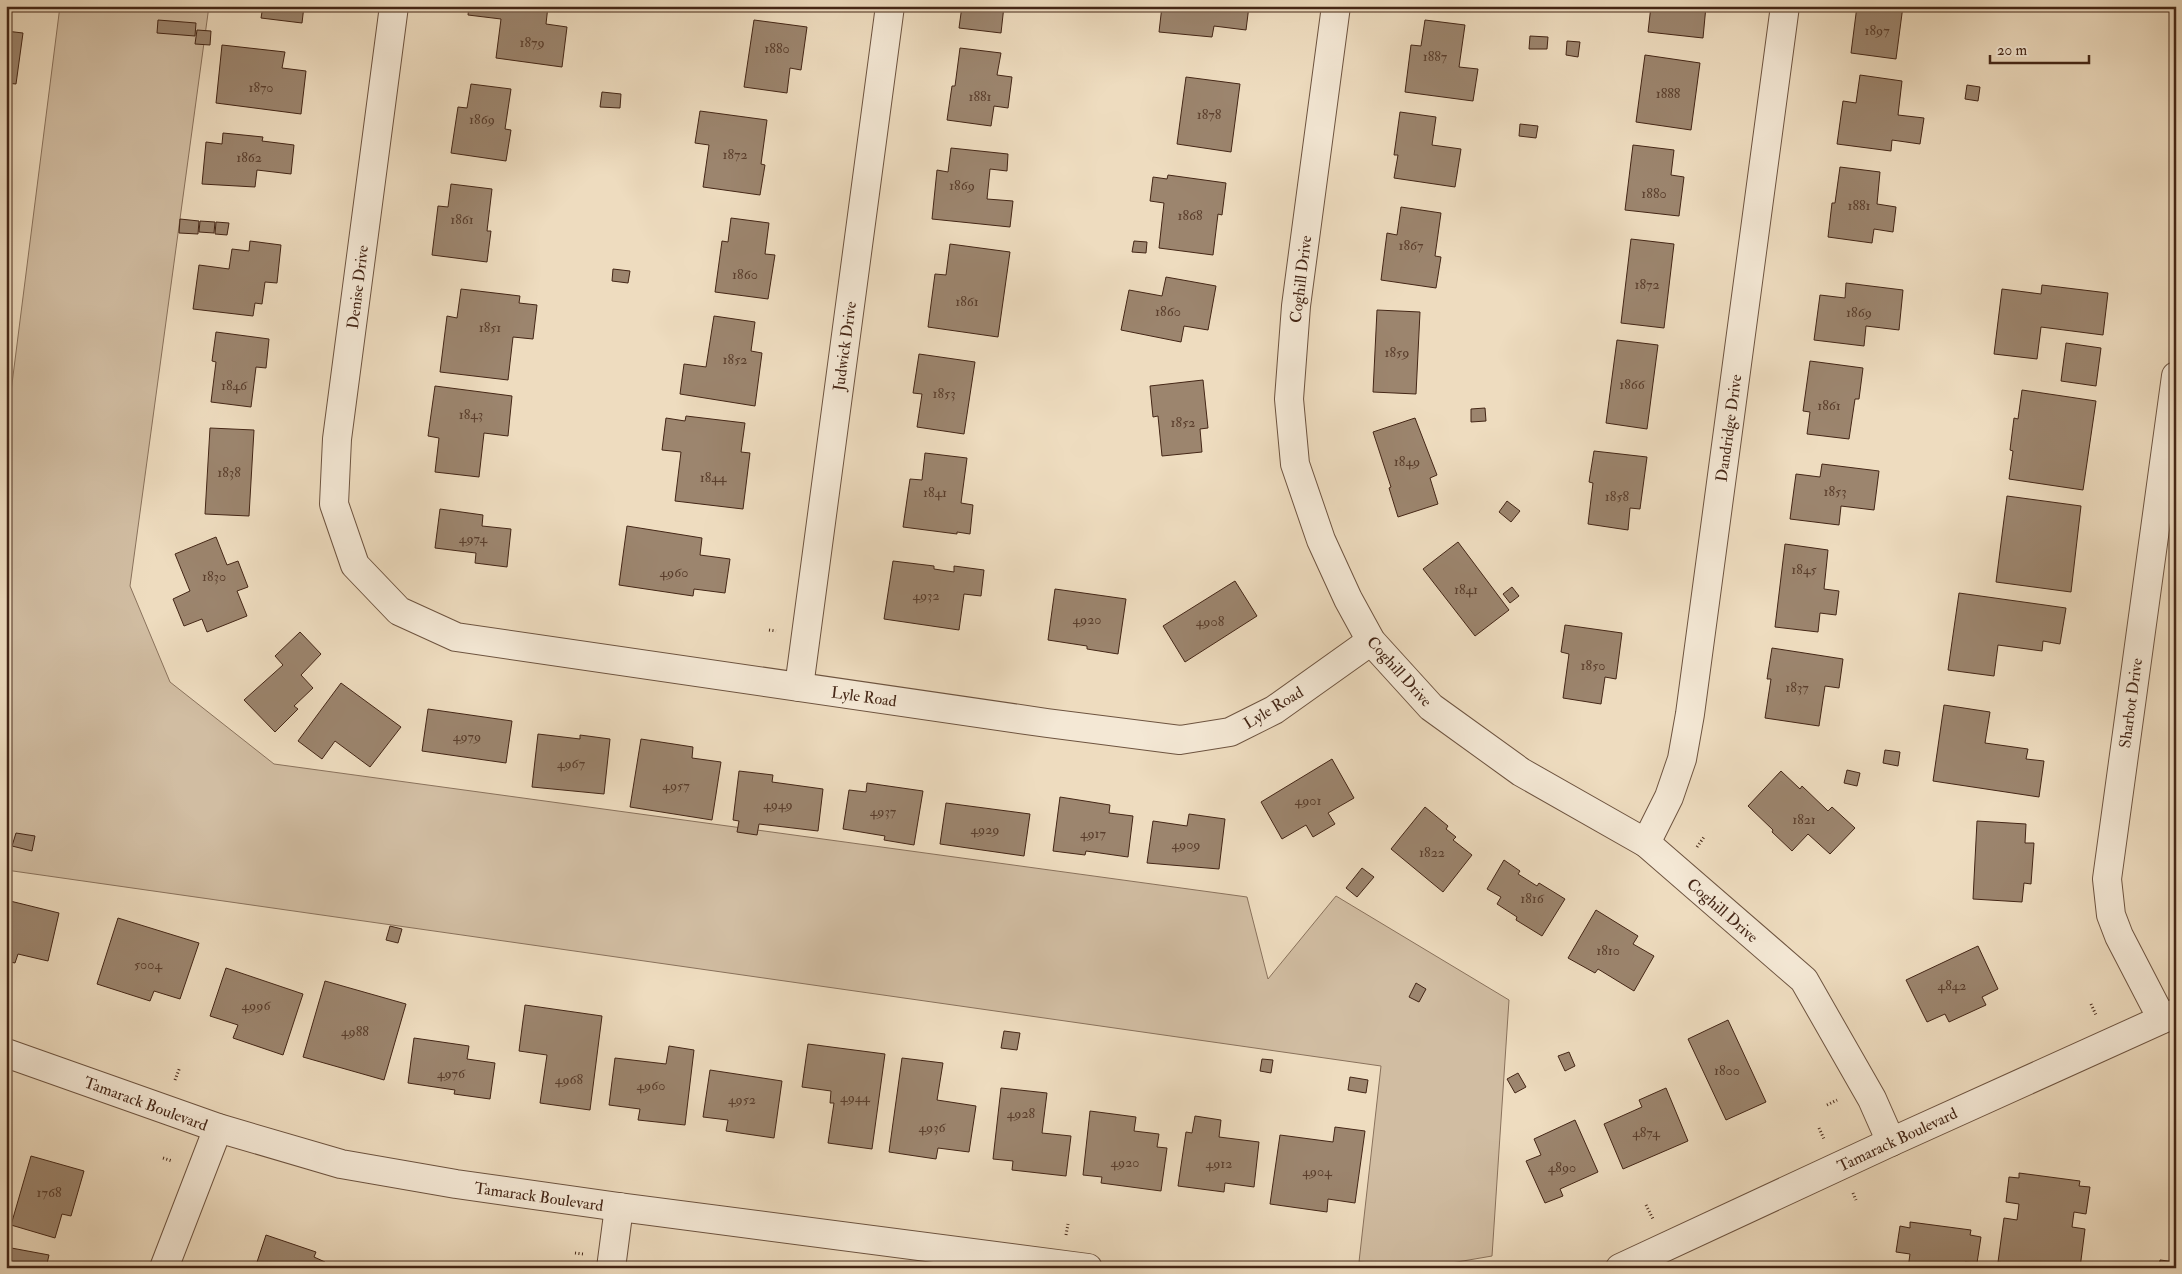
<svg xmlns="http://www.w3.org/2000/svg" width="2182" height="1274" font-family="'IM FELL Double Pica',serif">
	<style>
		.green { fill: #d1bda2; stroke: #8a725c }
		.building { fill: #9c856e; stroke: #442616 }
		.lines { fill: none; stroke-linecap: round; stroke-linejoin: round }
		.minor-casing { stroke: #6e5440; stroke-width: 30 }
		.path { stroke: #442616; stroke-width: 3; stroke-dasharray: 1 2.5; stroke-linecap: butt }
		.minor { stroke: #f4e8d5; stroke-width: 28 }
		.labels { text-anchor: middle; stroke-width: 4; stroke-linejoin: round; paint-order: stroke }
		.number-label { font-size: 14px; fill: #5a3e2c }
		.street-label { font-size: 16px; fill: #442616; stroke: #f4e8d5 }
	</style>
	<rect width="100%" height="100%" fill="#eedcbf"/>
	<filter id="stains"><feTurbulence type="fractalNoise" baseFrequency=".004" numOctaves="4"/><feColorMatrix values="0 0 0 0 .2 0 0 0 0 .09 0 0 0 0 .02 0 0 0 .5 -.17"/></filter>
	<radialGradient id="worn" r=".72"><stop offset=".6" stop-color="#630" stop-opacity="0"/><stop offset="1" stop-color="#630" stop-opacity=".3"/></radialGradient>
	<polygon class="green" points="60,6 209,6 130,586 170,682 274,764 1247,897 1268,979 1336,896 1509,1000 1492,1256 1428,1267 1359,1262 1381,1066 6,870 6,431"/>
	<g class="building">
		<polygon points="263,6 304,6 302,23 261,18"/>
		<polygon points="469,6 548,6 546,24 567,27 562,67 496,58 501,19 468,15"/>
		<polygon points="962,6 1004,6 1001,33 959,28"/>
		<polygon points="1162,6 1249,6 1246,30 1214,26 1212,37 1159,32"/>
		<polygon points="1651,6 1706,6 1703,38 1648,32"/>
		<polygon points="1857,6 1903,6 1896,59 1851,53"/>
		<polygon points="158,20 196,23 195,36 157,33"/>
		<polygon points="754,20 807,27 801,70 790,68 787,93 744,87"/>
		<polygon points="1425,20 1465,25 1459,67 1478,69 1473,101 1405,92 1411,45 1421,46"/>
		<polygon points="197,30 211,31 210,45 195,44"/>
		<polygon points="6,31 23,33 16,84 6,83"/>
		<polygon points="1530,36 1548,37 1547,49 1529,49"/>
		<polygon points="1567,41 1580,42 1578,57 1566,55"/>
		<polygon points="222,45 285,52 282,68 306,71 301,114 216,103"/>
		<polygon points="960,48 1001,53 997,75 1012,77 1008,108 994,106 991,126 947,120 952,86 955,86"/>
		<polygon points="1645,55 1700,63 1691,130 1636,122"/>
		<polygon points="1860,75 1902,81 1898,115 1924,118 1920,144 1892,140 1891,151 1837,144 1843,101 1856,103"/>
		<polygon points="1186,77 1240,84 1231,152 1177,144"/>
		<polygon points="471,84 511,89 505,129 511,130 506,161 451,153 458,107 467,108"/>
		<polygon points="1967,85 1980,87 1978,101 1965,99"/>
		<polygon points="602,92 621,94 620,108 600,107"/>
		<polygon points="700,111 767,120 761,164 765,165 760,195 703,187 709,145 695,143"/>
		<polygon points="1400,112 1436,117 1432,145 1461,149 1455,187 1394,178 1398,155 1394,155"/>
		<polygon points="1520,124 1538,126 1536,138 1519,136"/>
		<polygon points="223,133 263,137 262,141 294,145 291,174 257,170 255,187 202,184 206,142 222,144"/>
		<polygon points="1633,145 1674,150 1671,175 1684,177 1679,216 1625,210"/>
		<polygon points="951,148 1008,154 1007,171 990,169 987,199 1013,201 1010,227 932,219 937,170 948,172"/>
		<polygon points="1840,167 1880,172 1877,204 1896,207 1893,232 1874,229 1872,243 1828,237 1832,203 1835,203"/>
		<polygon points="1168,175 1226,183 1222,215 1218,214 1213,255 1159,248 1164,203 1150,201 1153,177 1167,179"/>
		<polygon points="451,184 492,189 487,231 491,231 487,262 432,255 438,206 448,207"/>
		<polygon points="1401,207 1441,213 1435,256 1441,257 1436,288 1381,280 1387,233 1397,235"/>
		<polygon points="731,218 769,223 765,254 775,255 768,299 715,292 722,241 728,242"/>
		<polygon points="180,219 199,221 198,234 179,233"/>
		<polygon points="200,221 215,222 214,233 199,232"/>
		<polygon points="216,222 229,223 227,235 215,234"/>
		<polygon points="1631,239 1674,244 1664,328 1621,323"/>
		<polygon points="250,241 281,245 277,283 265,282 262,304 255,303 253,316 193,309 199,265 229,269 232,249 249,251"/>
		<polygon points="1134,241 1147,242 1146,253 1132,252"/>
		<polygon points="950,244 1010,252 998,337 928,327 935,274 946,275"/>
		<polygon points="613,269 630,271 628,283 612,281"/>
		<polygon points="1166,277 1216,286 1208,330 1184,326 1181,342 1121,330 1129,290 1162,296"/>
		<polygon points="1846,283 1903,290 1899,330 1866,326 1864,346 1814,340 1820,295 1845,298"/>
		<polygon points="2042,285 2108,293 2103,335 2041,327 2037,359 1994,354 2002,289 2041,294"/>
		<polygon points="461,289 520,296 519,303 537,305 533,339 513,337 508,380 440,372 447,316 457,318"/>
		<polygon points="1377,310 1420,312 1416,394 1373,392"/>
		<polygon points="714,316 755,322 751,351 762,353 755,406 680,394 684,364 706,367"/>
		<polygon points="216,332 269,339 266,368 256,367 251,407 211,402 216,362 212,361"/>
		<polygon points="1617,340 1658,345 1647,429 1606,423"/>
		<polygon points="2066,343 2101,348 2096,386 2061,381"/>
		<polygon points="919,354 975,362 964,434 917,427 922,394 913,393"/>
		<polygon points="1810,361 1863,368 1859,399 1855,399 1849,439 1807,434 1810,412 1803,411"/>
		<polygon points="1203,380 1208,428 1200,429 1202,452 1162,456 1158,416 1153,417 1150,386"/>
		<polygon points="435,386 512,396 508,436 484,433 479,477 435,472 439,438 428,436"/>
		<polygon points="2022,390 2096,401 2083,490 2009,479 2013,451 2010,450 2014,418 2018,419"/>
		<polygon points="1485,408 1486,421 1471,422 1471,409"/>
		<polygon points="686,416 745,423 741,452 750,453 743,509 675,501 681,452 662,450 666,418 685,421"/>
		<polygon points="1415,418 1437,475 1430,478 1438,504 1398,517 1389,488 1391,487 1373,432"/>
		<polygon points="210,428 254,430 249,516 205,514"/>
		<polygon points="1594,451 1647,457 1640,509 1630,508 1628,530 1588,524 1593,483 1589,482"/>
		<polygon points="925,453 967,458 961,503 973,505 970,534 957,532 957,534 903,527 910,479 922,480"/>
		<polygon points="1822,464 1879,471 1874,510 1841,506 1839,525 1790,519 1796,474 1820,477"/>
		<polygon points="2007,496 2081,506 2071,592 1996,582"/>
		<polygon points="1507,501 1520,511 1511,522 1499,512"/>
		<polygon points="440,509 483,515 482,526 511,529 507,567 475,563 476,553 435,548"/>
		<polygon points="627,526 702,538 700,555 730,559 725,593 694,589 693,596 619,585"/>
		<polygon points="216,537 227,565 238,561 248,587 237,591 247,616 207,632 202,619 184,626 173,599 190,591 175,554"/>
		<polygon points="1458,542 1509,610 1475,636 1423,569"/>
		<polygon points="1785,544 1828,550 1824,589 1839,591 1836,615 1820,613 1818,632 1775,627"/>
		<polygon points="893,561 934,566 934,569 954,572 954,566 984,570 981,596 964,594 959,630 884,619"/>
		<polygon points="1235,581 1257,616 1185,662 1163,626"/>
		<polygon points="1512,587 1519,596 1510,603 1503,594"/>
		<polygon points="1055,589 1126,599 1118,654 1087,649 1087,646 1048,640"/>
		<polygon points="1959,593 2066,608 2060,644 2043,641 2042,651 1998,645 1994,676 1948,670"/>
		<polygon points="1565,625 1622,633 1616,679 1605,677 1601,704 1563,698 1569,654 1561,652"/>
		<polygon points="300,632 321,654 301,675 313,688 294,706 298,709 275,732 244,700 283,665 275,656"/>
		<polygon points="1772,648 1843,659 1839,688 1825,686 1819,726 1765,718 1771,679 1767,679"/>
		<polygon points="341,683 401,727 370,767 335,741 322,759 298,741"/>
		<polygon points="1944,705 1990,712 1985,743 2028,749 2026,759 2044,761 2039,797 1933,781"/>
		<polygon points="428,709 512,721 506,763 422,751"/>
		<polygon points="538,734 580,739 580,735 610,739 604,794 532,787"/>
		<polygon points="641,739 693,747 692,758 721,762 712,820 630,807"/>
		<polygon points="1885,750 1900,752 1898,766 1883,763"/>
		<polygon points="1332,759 1354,798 1328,813 1335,824 1313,837 1306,825 1282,839 1261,802"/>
		<polygon points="1847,770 1860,773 1857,786 1844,783"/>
		<polygon points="739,771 773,775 772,782 823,789 818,831 759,824 757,835 737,832 739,821 733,820"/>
		<polygon points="1781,771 1800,789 1802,786 1828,811 1832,807 1855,828 1830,854 1808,834 1792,851 1772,832 1773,830 1748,806"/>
		<polygon points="867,783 923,791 914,845 884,840 885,836 843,829 849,790 866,792"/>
		<polygon points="1060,797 1110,805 1109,813 1133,816 1128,857 1086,851 1085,855 1053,851"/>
		<polygon points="946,803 1030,814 1024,856 940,844"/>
		<polygon points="1425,807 1448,826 1446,829 1456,837 1453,840 1472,855 1443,892 1391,849"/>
		<polygon points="1189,814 1225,819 1219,869 1147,863 1153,821 1187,826"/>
		<polygon points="1977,821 2026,824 2025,843 2034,843 2031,884 2024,883 2022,902 1973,899"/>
		<polygon points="16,833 35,836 32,851 12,846"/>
		<polygon points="1504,860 1520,871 1518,874 1537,886 1539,883 1565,899 1542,936 1516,920 1517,917 1497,904 1501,897 1487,889"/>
		<polygon points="1362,868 1374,877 1357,897 1346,888"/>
		<polygon points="6,900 59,913 48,961 18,954 15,963 6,961"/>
		<polygon points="1596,910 1638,936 1633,944 1654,956 1634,991 1598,969 1595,973 1568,958"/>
		<polygon points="118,918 199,943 180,999 154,991 150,1001 97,984"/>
		<polygon points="390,926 402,929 398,943 386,940"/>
		<polygon points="1978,946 1998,989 1982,997 1986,1005 1949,1022 1945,1014 1927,1022 1906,980"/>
		<polygon points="226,968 303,994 283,1055 233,1038 238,1025 210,1016"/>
		<polygon points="325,981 406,1004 384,1080 303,1057"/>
		<polygon points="1416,983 1426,989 1419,1002 1409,997"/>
		<polygon points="525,1005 602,1016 590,1110 540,1103 547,1055 519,1051"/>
		<polygon points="1728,1020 1766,1102 1726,1120 1688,1039"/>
		<polygon points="1004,1031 1020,1033 1017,1050 1001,1048"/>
		<polygon points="414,1038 469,1046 467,1059 495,1063 490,1099 454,1094 455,1090 408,1083"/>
		<polygon points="808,1044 885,1054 872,1149 828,1143 834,1103 830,1103 831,1091 802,1087"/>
		<polygon points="669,1046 694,1050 685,1125 638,1120 640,1109 609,1105 615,1058 666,1064"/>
		<polygon points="1569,1052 1575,1066 1565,1071 1558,1056"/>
		<polygon points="902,1058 943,1063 937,1100 976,1106 969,1152 938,1148 936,1159 889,1152"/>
		<polygon points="1262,1059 1273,1060 1271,1073 1260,1071"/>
		<polygon points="710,1070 782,1081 774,1138 726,1131 728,1120 703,1117"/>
		<polygon points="1518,1073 1526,1087 1515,1093 1507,1079"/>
		<polygon points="1350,1077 1368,1080 1366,1093 1348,1090"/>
		<polygon points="1001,1088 1047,1093 1042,1133 1071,1136 1066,1176 1012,1170 1013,1161 993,1159"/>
		<polygon points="1666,1088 1688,1141 1623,1169 1604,1124 1642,1107 1639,1100"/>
		<polygon points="1090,1111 1136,1117 1134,1131 1159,1134 1157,1147 1167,1148 1161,1191 1101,1183 1102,1177 1083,1175"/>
		<polygon points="1195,1116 1221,1120 1219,1137 1259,1142 1254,1187 1225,1183 1224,1192 1178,1186 1186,1132 1192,1133"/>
		<polygon points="1575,1120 1598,1172 1560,1189 1563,1196 1545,1203 1526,1161 1541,1155 1534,1139"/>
		<polygon points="1335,1127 1365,1131 1355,1203 1328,1199 1327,1212 1270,1204 1280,1135 1333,1142"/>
		<polygon points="31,1156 84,1171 71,1216 62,1214 55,1238 11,1225"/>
		<polygon points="2019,1173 2080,1181 2079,1186 2090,1187 2086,1214 2074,1212 2072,1227 2085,1229 2080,1268 2040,1268 1998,1262 2004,1218 2017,1220 2019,1204 2006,1202 2009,1177 2019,1178"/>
		<polygon points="1910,1222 1971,1230 1970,1235 1981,1237 1977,1263 1965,1262 1964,1268 1908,1268 1910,1254 1896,1252 1900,1226 1910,1228"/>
		<polygon points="266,1235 316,1252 314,1257 325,1262 323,1268 255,1268"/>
		<polygon points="6,1247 49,1255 46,1268 6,1268"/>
		<polygon points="2160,1260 2176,1262 2176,1268 2159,1268"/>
	</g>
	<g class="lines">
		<g class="minor-casing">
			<g id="minor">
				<polyline points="394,6 337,439 334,504 355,565 399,611 456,637 1047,723 1180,740 1230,732 1274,710 1371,641"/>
				<polyline points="1336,6 1296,306 1289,399 1295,464 1321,540 1348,599 1371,641 1431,707 1521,772 1646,843 1804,980 1872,1099 1891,1142"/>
				<polyline points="799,687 890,6"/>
				<polyline points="1646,843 1669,797 1682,759 1690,714 1785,6"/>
				<polyline points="2162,1019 2119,936 2111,915 2107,879 2176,376"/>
				<polyline points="6,1053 218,1128 341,1164 456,1184 619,1207 1088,1268"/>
				<polyline points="164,1268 218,1128"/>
				<polyline points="611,1268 619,1207"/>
				<polyline points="1620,1268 1891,1142 2176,1013"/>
			</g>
		</g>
		<g class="path">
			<polyline points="769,630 776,631"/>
			<polyline points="1697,847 1704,837"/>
			<polyline points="2091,1004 2096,1015"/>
			<polyline points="175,1080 180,1067"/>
			<polyline points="1827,1105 1837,1100"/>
			<polyline points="1819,1128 1824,1139"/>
			<polyline points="163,1158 172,1161"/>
			<polyline points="1853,1193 1856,1200"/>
			<polyline points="1646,1205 1653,1219"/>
			<polyline points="1066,1235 1068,1224"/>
			<polyline points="575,1253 583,1254"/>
		</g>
		<use href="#minor" class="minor"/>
	</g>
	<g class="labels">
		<g class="number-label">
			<text x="1877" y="35">1897</text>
			<text x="532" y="47">1879</text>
			<text x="777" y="53">1880</text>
			<text x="1435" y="61">1887</text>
			<text x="261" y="92">1870</text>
			<text x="1668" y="98">1888</text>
			<text x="980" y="101">1881</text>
			<text x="1209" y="119">1878</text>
			<text x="482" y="124">1869</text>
			<text x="735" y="159">1872</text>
			<text x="249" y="162">1862</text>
			<text x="962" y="190">1869</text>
			<text x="1654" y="198">1880</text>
			<text x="1859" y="210">1881</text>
			<text x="1190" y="220">1868</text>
			<text x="462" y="224">1861</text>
			<text x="1411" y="250">1867</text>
			<text x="745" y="279">1860</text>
			<text x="1647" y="289">1872</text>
			<text x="967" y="306">1861</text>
			<text x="1168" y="316">1860</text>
			<text x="1859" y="317">1869</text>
			<text x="490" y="332">1851</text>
			<text x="1397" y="357">1859</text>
			<text x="735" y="364">1852</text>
			<text x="1632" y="389">1866</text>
			<text x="234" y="390">1846</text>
			<text x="944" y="398">1853</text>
			<text x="1829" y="410">1861</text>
			<text x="471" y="419">1843</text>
			<text x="1183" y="427">1852</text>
			<text x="1407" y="466">1849</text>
			<text x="229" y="477">1838</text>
			<text x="713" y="482">1844</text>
			<text x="1835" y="496">1853</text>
			<text x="935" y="497">1841</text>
			<text x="1617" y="501">1858</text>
			<text x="473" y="543">4974</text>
			<text x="1804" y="574">1845</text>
			<text x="674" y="577">4960</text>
			<text x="214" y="581">1830</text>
			<text x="1466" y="594">1841</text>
			<text x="926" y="600">4932</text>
			<text x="1087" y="624">4920</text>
			<text x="1210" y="626">4908</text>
			<text x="1593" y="670">1850</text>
			<text x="1797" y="692">1837</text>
			<text x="467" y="741">4979</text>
			<text x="571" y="768">4967</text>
			<text x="676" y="790">4957</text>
			<text x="1308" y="805">4901</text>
			<text x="778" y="809">4949</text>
			<text x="883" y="816">4937</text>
			<text x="1804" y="824">1821</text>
			<text x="985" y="834">4929</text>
			<text x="1093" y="838">4917</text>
			<text x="1186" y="849">4909</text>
			<text x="1432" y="857">1822</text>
			<text x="1532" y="903">1816</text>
			<text x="1608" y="955">1810</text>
			<text x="148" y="969">5004</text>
			<text x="1952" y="990">4842</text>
			<text x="256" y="1010">4996</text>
			<text x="355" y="1036">4988</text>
			<text x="1727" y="1075">1800</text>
			<text x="451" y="1078">4976</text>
			<text x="569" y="1084">4968</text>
			<text x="651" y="1090">4960</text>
			<text x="855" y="1102">4944</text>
			<text x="742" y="1104">4952</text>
			<text x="1021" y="1118">4928</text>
			<text x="932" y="1132">4936</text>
			<text x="1646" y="1137">4874</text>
			<text x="1125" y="1167">4920</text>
			<text x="1219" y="1168">4912</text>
			<text x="1562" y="1172">4890</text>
			<text x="1317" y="1176">4904</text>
			<text x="49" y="1197">1768</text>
		</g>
		<g class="street-label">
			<text transform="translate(1300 279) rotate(-83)" y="6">Coghill Drive</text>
			<text transform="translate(357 287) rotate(-83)" y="6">Denise Drive</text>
			<text transform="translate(844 346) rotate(-82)" y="6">Judwick Drive</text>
			<text transform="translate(1728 428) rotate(-82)" y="6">Dandridge Drive</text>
			<text transform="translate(1400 671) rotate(48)" y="6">Coghill Drive</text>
			<text transform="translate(864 696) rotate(8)" y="6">Lyle Road</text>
			<text transform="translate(2130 703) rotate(-82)" y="6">Sharbot Drive</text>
			<text transform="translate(1273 707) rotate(-31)" y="6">Lyle Road</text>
			<text transform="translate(1723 910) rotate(41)" y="6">Coghill Drive</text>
			<text transform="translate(146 1103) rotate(20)" y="6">Tamarack Boulevard</text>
			<text transform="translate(1897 1139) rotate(-25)" y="6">Tamarack Boulevard</text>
			<text transform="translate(539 1196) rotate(8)" y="6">Tamarack Boulevard</text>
		</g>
	</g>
	<rect width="2182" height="1274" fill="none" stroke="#eedcbf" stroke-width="25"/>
	<rect x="8" y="8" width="2167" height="1259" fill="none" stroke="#442616" stroke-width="2.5"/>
	<rect x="12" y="12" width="2157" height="1249" fill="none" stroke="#442616"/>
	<path d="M1990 55v8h99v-8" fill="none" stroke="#442616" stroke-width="2.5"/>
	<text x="1997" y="55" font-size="15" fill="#442616" stroke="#f4e8d5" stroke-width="4" paint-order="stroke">20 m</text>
	<rect width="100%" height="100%" filter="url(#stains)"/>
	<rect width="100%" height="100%" fill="url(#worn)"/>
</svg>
